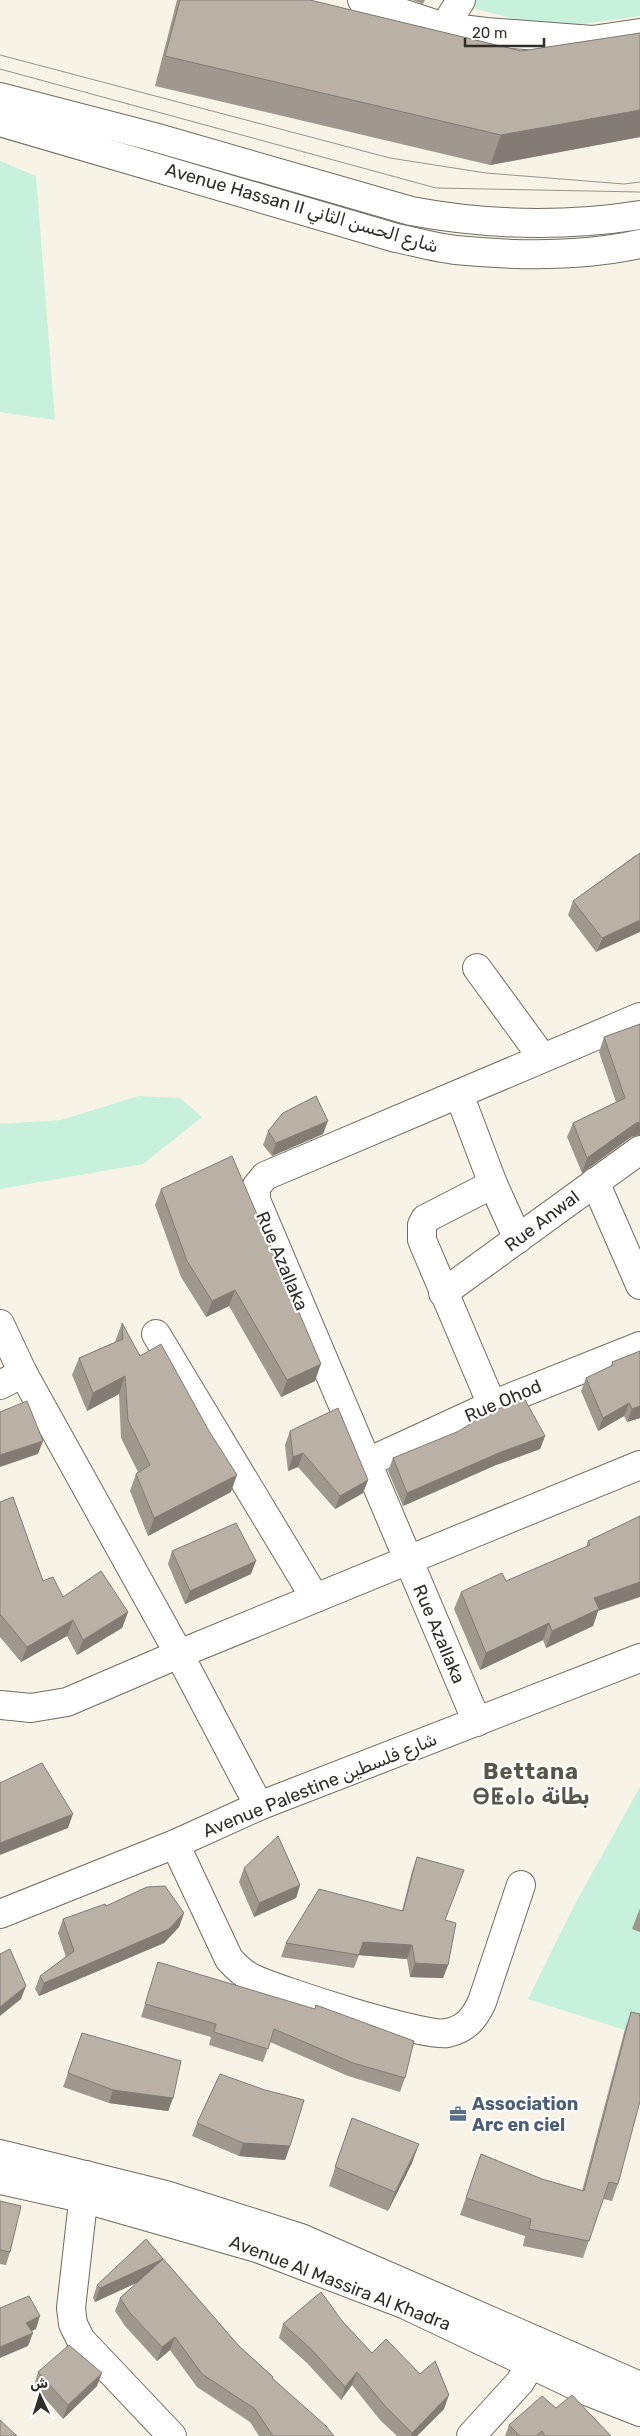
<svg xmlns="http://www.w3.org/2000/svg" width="640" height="2436" font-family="Rubik,Vazirmatn,'Noto Sans Tifinagh',sans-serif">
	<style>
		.green { fill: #c7f1dc }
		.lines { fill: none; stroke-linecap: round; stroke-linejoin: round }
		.minor-casing { stroke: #706c61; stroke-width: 30 }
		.secondary-casing { stroke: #706c61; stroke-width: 30 }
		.trunk-casing { stroke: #706c61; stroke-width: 30 }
		.minor { stroke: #fff; stroke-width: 28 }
		.secondary { stroke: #fff; stroke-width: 28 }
		.trunk { stroke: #fff; stroke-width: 28 }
		.tram { stroke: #969389; stroke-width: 1 }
		.wall { fill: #9f988f }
		.shaded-wall { fill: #827c74 }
		.building { fill: #b9b1a6; stroke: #827c74 }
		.labels { text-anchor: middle; stroke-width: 4.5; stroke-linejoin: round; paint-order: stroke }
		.street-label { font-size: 18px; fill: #302e29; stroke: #fff }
		.service-label { font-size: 18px; font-weight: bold; fill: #4e5e75; stroke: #fff; text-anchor: start }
		.district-label { font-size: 22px; font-weight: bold; letter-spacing: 1px; fill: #58554a; stroke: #fff }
	</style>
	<rect width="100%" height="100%" fill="#f7f3e6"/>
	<g class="green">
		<polygon points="472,0 640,0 640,16 552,28 467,7"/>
		<polygon points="0,161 36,176 55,420 0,412"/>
		<polygon points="139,1096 180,1098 202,1117 143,1164 0,1189 0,1124 61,1120"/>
		<polygon points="640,1787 640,2035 528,1999 575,1904"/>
	</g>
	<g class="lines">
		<g class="minor-casing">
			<g id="minor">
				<polyline points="362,0 444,27 486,32 592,40 640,33"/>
				<polyline points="444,27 461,0"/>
				<polyline points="477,968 542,1057"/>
				<polyline points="459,1094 493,1184 518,1239"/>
				<polyline points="595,1182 640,1285"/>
				<polyline points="443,1293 640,1150"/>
				<polyline points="0,1324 23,1373 179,1654 259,1806"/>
				<polyline points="156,1334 315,1598"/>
				<polyline points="0,1385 23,1373"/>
				<polyline points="492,1405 422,1240 422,1225 425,1219 493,1184"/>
				<polyline points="368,1462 492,1405 640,1346"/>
				<polyline points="0,1705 31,1708 67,1702 179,1654 640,1465"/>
				<polyline points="477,1722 256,1200 256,1187 265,1176 640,1017"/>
				<path d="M 175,1844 L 229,1959 C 236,1967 242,1973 252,1978 C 277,1990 425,2038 447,2033 C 466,2029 474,2019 482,2002 L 521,1885"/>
				<polyline points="0,1914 175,1844 259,1806 640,1658"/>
				<polyline points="86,2175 71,2308 73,2324 81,2340 172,2436"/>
				<polyline points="471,2436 520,2382 542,2345"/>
			</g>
		</g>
		<g class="secondary-casing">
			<g id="secondary">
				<polyline points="0,2154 166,2195 301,2238 640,2386"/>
				<polyline points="0,2180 82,2198 257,2248 406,2305 589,2392 640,2412"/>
			</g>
		</g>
		<g class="trunk-casing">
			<g id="trunk">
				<path d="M 0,97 L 154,137 L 411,211 C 486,225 564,227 640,215"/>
				<path d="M 0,122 L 396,238 C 416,242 436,248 456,250 C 516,256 581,257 640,244"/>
			</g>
		</g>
		<use href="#minor" class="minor"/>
		<use href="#secondary" class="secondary"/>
		<use href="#trunk" class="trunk"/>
		<g class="tram">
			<polyline points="0,55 390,158 486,173 624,184 640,182"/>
			<polyline points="0,69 436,188 640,192"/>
		</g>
	</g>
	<g class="wall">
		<polygon points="177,0 310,0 521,51 640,33 640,137 490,165 155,86"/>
		<polygon points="412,0 425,0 423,4"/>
		<polygon points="636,855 596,952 568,915 573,901"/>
		<polygon points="640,1024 631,1137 582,1173 567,1137 573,1123 616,1102 599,1052 604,1037"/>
		<polygon points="268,1131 323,1134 272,1156 263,1145"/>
		<polygon points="161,1189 315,1381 281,1397 229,1306 206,1317 181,1277 155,1205"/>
		<polygon points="122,1323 140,1356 231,1492 148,1536 130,1491 136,1474 138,1472 121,1438 119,1394 87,1411 72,1375 79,1358 115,1342"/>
		<polygon points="640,1351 640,1418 627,1422 624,1416 598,1431 581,1391 586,1378 611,1366 612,1362"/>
		<polygon points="290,1431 368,1480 363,1493 335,1509 298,1467 288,1471 285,1445"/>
		<polygon points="545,1436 540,1449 496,1465 403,1506 388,1471 393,1458"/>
		<polygon points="0,1502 43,1581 63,1597 128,1612 122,1628 77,1655 67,1636 21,1662 0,1637"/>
		<polygon points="640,1516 598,1611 593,1626 546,1648 543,1640 480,1670 454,1609 461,1592 506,1581 586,1547 588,1541"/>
		<polygon points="172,1551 251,1574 185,1604 168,1564"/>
		<polygon points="417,1857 445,1920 448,1965 443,1978 410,1977 407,1959 359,1955 354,1968 281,1957 286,1943 402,1911 412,1871"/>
		<polygon points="244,1868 300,1885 296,1898 254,1917 239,1882"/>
		<polygon points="106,1906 184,1913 179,1927 164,1943 39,1996 35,1989 40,1976 66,1957 58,1933 63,1919"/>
		<polygon points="640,1908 640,1932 632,1929"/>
		<polygon points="158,1962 405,2078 400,2092 348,2076 270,2042 263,2062 209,2045 211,2037 141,2017"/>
		<polygon points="631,2012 618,2184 612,2201 603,2199 583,2258 523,2246 525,2236 460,2215 481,2154 542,2179 582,2191 625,2029"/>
		<polygon points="82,2033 173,2098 168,2111 109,2103 63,2087"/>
		<polygon points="352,2118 412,2163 388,2211 329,2186"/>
		<polygon points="197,2123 290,2146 285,2160 239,2156 192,2136"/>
		<polygon points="0,2201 10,2252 6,2265 0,2264"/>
		<polygon points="146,2239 239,2346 273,2377 272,2379 334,2436 259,2436 250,2422 197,2387 170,2350 157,2361 125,2326 115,2311 120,2298 138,2282 95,2302 93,2298 97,2285"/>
		<polygon points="343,2322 372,2353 444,2409 417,2436 397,2436 380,2420 352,2385 341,2400 307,2363 279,2338 283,2324"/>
		<polygon points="38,2372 97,2386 63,2419 34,2386"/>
		<polygon points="556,2408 611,2436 505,2436 509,2425"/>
	</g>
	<g class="shaded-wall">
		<polygon points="640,110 640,137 490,165 501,135"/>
		<polygon points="640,920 640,932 596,952 602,938"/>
		<polygon points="328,1121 323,1134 272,1156 276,1143"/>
		<polygon points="640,1122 640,1135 631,1137 582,1173 587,1158 636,1123"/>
		<polygon points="235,1290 229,1306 206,1317 212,1301"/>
		<polygon points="321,1364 315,1381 281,1397 287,1380"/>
		<polygon points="125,1376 119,1394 87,1411 93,1393"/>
		<polygon points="629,1403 624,1416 598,1431 603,1418"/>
		<polygon points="640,1406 640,1418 627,1422 632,1409"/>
		<polygon points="545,1436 540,1449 496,1465 403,1506 407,1493 501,1452"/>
		<polygon points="43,1441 38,1454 0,1467 0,1455"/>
		<polygon points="303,1453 298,1467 288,1471 293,1457"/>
		<polygon points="237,1475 231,1492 148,1536 154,1518"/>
		<polygon points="368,1480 363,1493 335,1509 340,1496"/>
		<polygon points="256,1561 251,1574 185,1604 190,1591"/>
		<polygon points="640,1582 640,1597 598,1611 593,1626 546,1648 552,1631 594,1598"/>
		<polygon points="128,1612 122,1628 77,1655 83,1640"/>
		<polygon points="73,1620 67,1636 21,1662 27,1647"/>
		<polygon points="549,1623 543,1640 480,1670 486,1653"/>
		<polygon points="73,1814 68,1828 0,1855 0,1843"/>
		<polygon points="300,1885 296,1898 254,1917 259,1903"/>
		<polygon points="184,1913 179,1927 164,1943 39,1996 44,1983"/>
		<polygon points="363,1942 412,1945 407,1959 358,1955"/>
		<polygon points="415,1963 448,1965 443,1978 410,1977"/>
		<polygon points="26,1986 21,1999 0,2016 0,2007"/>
		<polygon points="113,2090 173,2098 168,2111 109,2103"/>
		<polygon points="243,2143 290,2146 285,2160 239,2156"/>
		<polygon points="419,2144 412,2163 388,2211 395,2192"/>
		<polygon points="163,2259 158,2273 95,2302 100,2288"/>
		<polygon points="40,2316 36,2329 21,2336 26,2323"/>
		<polygon points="33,2333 28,2346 0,2358 0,2347"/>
		<polygon points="175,2337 170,2350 157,2361 162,2347"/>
		<polygon points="357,2372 352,2385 341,2400 345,2387"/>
		<polygon points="102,2373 97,2386 63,2419 68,2405"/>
		<polygon points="449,2395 444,2409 417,2436 411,2436 412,2433"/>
	</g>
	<g class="building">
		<polygon points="180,0 310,0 521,51 640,33 640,110 501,135 165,56"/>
		<polygon points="640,853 640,920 602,938 573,901"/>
		<polygon points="640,1024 640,1122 636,1123 587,1158 573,1123 625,1098 604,1037"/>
		<polygon points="316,1096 328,1121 276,1143 268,1131 283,1113"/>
		<polygon points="232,1156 321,1364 287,1380 235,1290 212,1301 187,1261 161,1189"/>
		<polygon points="122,1323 140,1356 161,1344 209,1431 237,1475 154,1518 136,1474 150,1465 128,1420 125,1376 93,1393 79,1358 123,1339"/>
		<polygon points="640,1351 640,1406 632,1409 629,1403 603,1418 586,1378 613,1365 612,1362"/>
		<polygon points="524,1398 545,1436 501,1452 407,1493 393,1458 459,1431 484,1415"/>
		<polygon points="27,1401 43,1441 0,1455 0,1412"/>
		<polygon points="338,1408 368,1480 340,1496 303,1453 293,1457 290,1431"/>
		<polygon points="13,1497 43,1581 53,1577 63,1597 101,1571 128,1612 83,1640 73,1620 27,1647 0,1614 0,1502"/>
		<polygon points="640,1516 640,1582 594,1598 599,1609 552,1631 549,1623 486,1653 461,1592 502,1573 506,1581 590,1545 588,1541"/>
		<polygon points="236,1523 256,1561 190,1591 172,1551"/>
		<polygon points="42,1763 73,1814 0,1843 0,1783"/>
		<polygon points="278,1836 300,1885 259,1903 244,1868"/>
		<polygon points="417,1857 464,1870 445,1920 456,1923 448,1965 415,1963 412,1945 363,1942 359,1955 286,1943 319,1889 403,1911"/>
		<polygon points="165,1886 184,1913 169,1929 44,1983 40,1976 74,1951 63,1919 105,1904 106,1906 147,1887"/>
		<polygon points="10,1949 26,1986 0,2007 0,1954"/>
		<polygon points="158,1962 315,2009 316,2005 414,2041 405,2078 353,2063 274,2029 268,2049 214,2032 216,2024 145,2004"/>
		<polygon points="631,2012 640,2014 640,2101 618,2184 609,2182 589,2241 529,2229 531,2219 466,2198 481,2154 542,2179 584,2191"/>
		<polygon points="82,2033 181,2061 173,2098 113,2090 68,2073"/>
		<polygon points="220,2074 265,2090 304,2100 290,2146 243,2143 197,2123"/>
		<polygon points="352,2118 419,2144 395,2192 335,2167"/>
		<polygon points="0,2201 21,2206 10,2252 0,2250"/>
		<polygon points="146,2239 239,2346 273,2377 272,2378 326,2426 334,2436 273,2436 255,2409 202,2374 175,2337 162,2347 130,2313 120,2298 163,2259 100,2288 97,2285"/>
		<polygon points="321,2292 343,2322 372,2353 386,2339 420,2374 435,2361 449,2395 412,2433 385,2406 357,2372 345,2387 311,2349 283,2324"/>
		<polygon points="29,2296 40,2316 26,2323 33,2333 0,2347 0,2308"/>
		<polygon points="69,2345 102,2373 68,2405 38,2372"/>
		<polygon points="572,2395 611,2436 545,2436 542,2431 536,2436 520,2436 509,2425 542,2396 556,2408"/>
		<polygon points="0,2420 17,2436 0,2436"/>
	</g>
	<defs>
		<g id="office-bare" transform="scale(1.35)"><path d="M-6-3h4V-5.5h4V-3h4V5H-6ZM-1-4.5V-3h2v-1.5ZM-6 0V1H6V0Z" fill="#5c6f8a" stroke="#fff" stroke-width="2.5" paint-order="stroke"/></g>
	</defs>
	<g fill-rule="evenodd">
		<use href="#office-bare" x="458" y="2114"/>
	</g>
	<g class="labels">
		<g class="street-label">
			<text transform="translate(302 208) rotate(16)" y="6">Avenue Hassan II شارع الحسن الثاني</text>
			<text transform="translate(542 1221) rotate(-37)" y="6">Rue Anwal</text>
			<text transform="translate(282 1261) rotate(67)" y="6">Rue Azallaka</text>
			<text transform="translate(503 1401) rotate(-23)" y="6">Rue Ohod</text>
			<text transform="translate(439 1634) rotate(67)" y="6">Rue Azallaka</text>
			<text transform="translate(320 1785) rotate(-22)" y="6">Avenue Palestine شارع فلسطين</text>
			<text transform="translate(340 2283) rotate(21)" y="6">Avenue Al Massira Al Khadra</text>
		</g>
		<g class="service-label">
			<text x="472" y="2110">Association<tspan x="472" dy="21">Arc en ciel</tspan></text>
		</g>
		<g class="district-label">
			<text x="531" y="1779">Bettana<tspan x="531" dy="25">ⴱⵟⴰⵏⴰ بطانة</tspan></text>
		</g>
	</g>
	<g transform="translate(40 2396) rotate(356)" stroke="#ffffff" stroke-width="4" paint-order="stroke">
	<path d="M0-4L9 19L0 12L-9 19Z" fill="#302e29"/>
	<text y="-8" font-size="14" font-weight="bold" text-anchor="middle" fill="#302e29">ش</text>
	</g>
	<path d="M465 38v8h79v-8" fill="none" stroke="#302e29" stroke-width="2.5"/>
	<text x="472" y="38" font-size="15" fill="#302e29" stroke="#ffffff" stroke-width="4" paint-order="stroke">20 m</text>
</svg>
